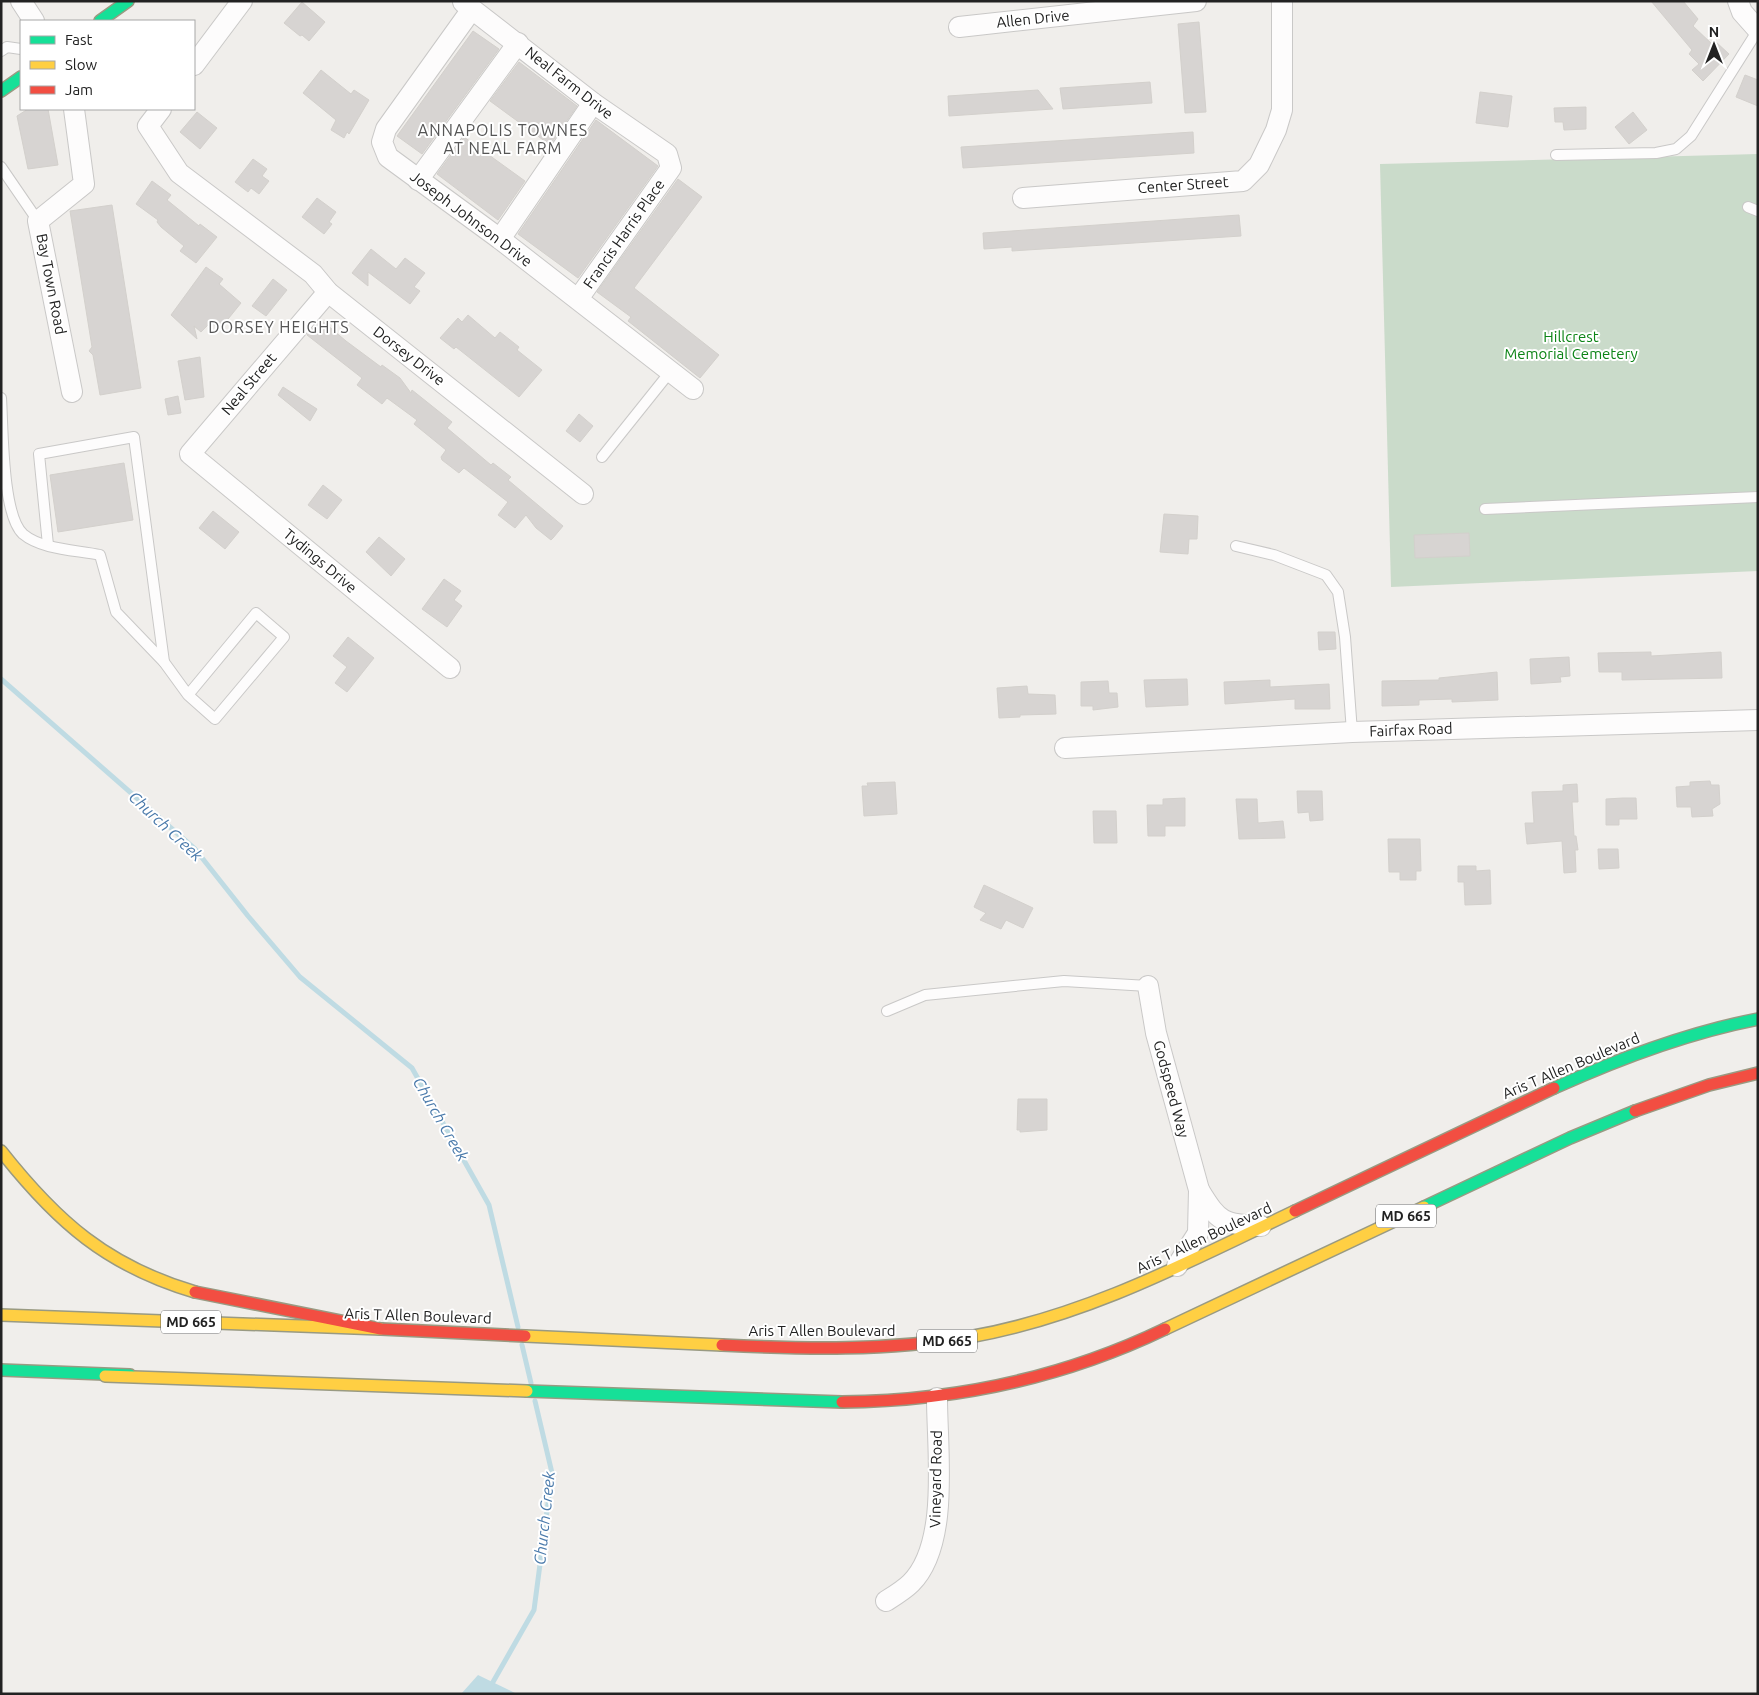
<svg xmlns="http://www.w3.org/2000/svg" width="1759" height="1695" font-family="Ubuntu,sans-serif">
	<style>
		.cemetery { fill: #cadbca }
		.water { fill: #bfdbe3 }
		.lines { fill: none; stroke-linecap: round; stroke-linejoin: round }
		.stream { stroke: #bfdbe3; stroke-width: 5 }
		.building { fill: #d7d4d2; stroke: #d3d0cc }
		.lane-casing { stroke: #c9c8c7; stroke-width: 12 }
		.street-casing { stroke: #c9c8c7; stroke-width: 22 }
		.fast-casing { stroke: #999a82; stroke-width: 14 }
		.slow-casing { stroke: #999a82; stroke-width: 14 }
		.jam-casing { stroke: #999a82; stroke-width: 14 }
		.lane { stroke: #fdfcfc; stroke-width: 10 }
		.street { stroke: #fdfcfc; stroke-width: 20 }
		.fast { stroke: #16e098; stroke-width: 11 }
		.slow { stroke: #ffcf43; stroke-width: 11 }
		.jam { stroke: #f24e42; stroke-width: 11 }
		.labels { text-anchor: middle; stroke-width: 4; stroke-linejoin: round; paint-order: stroke }
		.shield { fill: #fff; stroke: #646464; stroke-width: 1 }
		.shield-label { font-size: 14px; font-weight: bold; fill: #222 }
		.street-label { font-size: 15px; fill: #222; stroke: #fff }
		.park-label { font-size: 15px; fill: #0c8416; stroke: #fff }
		.neighbourhood-label { font-size: 16px; letter-spacing: 1px; fill: #555; stroke: #fff }
		.water-label { font-size: 16px; font-style: italic; fill: #4a7aab; stroke: #fff }
	</style>
	<rect width="100%" height="100%" fill="#f0eeeb"/>
	<polygon class="cemetery" points="1758,154 1758,571 1391,587 1380,164"/>
	<polygon class="water" points="478,1675 517,1694 461,1694"/>
	<g class="lines">
		<g class="stream">
			<polyline points="1,679 195,849 248,916 300,977 412,1068 489,1205 518,1327"/>
			<polyline points="522,1345 531,1383"/>
			<polyline points="493,1682 534,1610 552,1473 535,1401"/>
		</g>
	</g>
	<g class="building">
		<polygon points="1651,1 1683,1 1698,19 1693,26 1713,45 1716,42 1729,54 1703,81 1692,70 1699,64 1689,54 1692,50"/>
		<polygon points="302,2 325,22 309,41 302,35 300,36 284,23"/>
		<polygon points="1199,22 1206,112 1185,113 1178,24"/>
		<polygon points="473,31 499,49 422,154 397,136"/>
		<polygon points="519,62 577,106 550,145 490,101"/>
		<polygon points="321,70 351,94 354,90 369,100 349,134 347,132 344,138 331,130 336,120 303,93"/>
		<polygon points="1745,75 1758,80 1758,106 1736,97"/>
		<polygon points="1150,82 1152,103 1063,109 1060,88"/>
		<polygon points="1038,90 1053,109 949,116 948,96"/>
		<polygon points="1480,92 1512,96 1508,127 1476,123"/>
		<polygon points="1586,107 1586,129 1564,130 1563,122 1555,122 1554,108"/>
		<polygon points="28,109 48,109 58,165 28,169 17,116"/>
		<polygon points="197,112 217,128 200,149 180,132"/>
		<polygon points="1633,112 1647,130 1629,144 1615,127"/>
		<polygon points="596,120 658,166 578,278 518,234"/>
		<polygon points="1193,132 1194,153 963,168 961,147"/>
		<polygon points="464,137 525,181 498,220 437,174"/>
		<polygon points="253,159 267,169 262,176 269,181 259,194 251,188 248,192 235,182"/>
		<polygon points="678,179 702,197 634,288 719,355 700,378 628,321 631,317 597,292"/>
		<polygon points="152,181 171,195 167,200 199,226 200,224 217,237 196,263 180,251 184,246 161,227 157,222 158,220 136,204"/>
		<polygon points="317,198 336,212 329,222 332,224 324,234 302,217"/>
		<polygon points="112,205 141,388 100,395 93,355 89,351 92,347 70,211"/>
		<polygon points="1239,215 1241,236 1012,251 1012,247 984,249 983,233"/>
		<polygon points="371,249 396,269 405,258 425,273 414,287 420,291 410,304 368,272 368,286 352,273"/>
		<polygon points="206,267 223,279 219,284 241,303 220,329 211,322 201,332 194,326 197,339 171,315"/>
		<polygon points="273,279 287,290 266,316 252,306"/>
		<polygon points="468,315 495,338 500,332 519,347 517,350 542,370 519,397 456,347 454,349 440,338 458,318 462,322"/>
		<polygon points="320,319 346,341 381,367 382,365 400,378 411,393 412,390 452,422 447,428 491,465 493,463 511,477 508,480 563,526 553,538 551,540 536,528 526,515 515,528 498,515 508,502 464,468 459,473 442,460 441,457 446,450 414,424 417,420 387,398 382,404 357,385 362,378 307,335"/>
		<polygon points="200,357 204,397 185,400 178,361"/>
		<polygon points="283,387 317,409 310,421 278,395"/>
		<polygon points="178,396 181,413 168,415 165,399"/>
		<polygon points="579,414 593,426 580,442 566,431"/>
		<polygon points="124,463 133,520 58,532 50,475"/>
		<polygon points="323,485 342,500 327,519 308,505"/>
		<polygon points="213,511 239,532 225,549 199,528"/>
		<polygon points="1164,514 1198,516 1197,539 1189,539 1188,554 1160,552"/>
		<polygon points="1469,533 1470,556 1415,558 1414,535"/>
		<polygon points="379,537 405,559 391,576 366,552"/>
		<polygon points="444,579 461,591 454,600 462,606 447,627 422,609"/>
		<polygon points="1318,632 1335,632 1336,649 1319,650"/>
		<polygon points="348,637 374,658 347,692 335,683 347,667 333,656"/>
		<polygon points="1651,652 1651,656 1721,652 1722,678 1622,680 1622,672 1599,672 1598,653"/>
		<polygon points="1569,657 1570,676 1560,677 1561,682 1531,684 1530,659"/>
		<polygon points="1497,672 1498,700 1452,702 1452,699 1419,700 1419,705 1382,706 1382,681 1439,680 1439,678"/>
		<polygon points="1187,679 1188,705 1146,707 1144,680"/>
		<polygon points="1270,680 1270,687 1329,684 1330,709 1295,709 1295,699 1225,704 1224,682"/>
		<polygon points="1108,681 1109,693 1117,693 1118,707 1093,710 1093,706 1081,706 1081,682"/>
		<polygon points="1027,686 1028,694 1055,695 1056,714 1020,715 1020,717 999,718 997,688"/>
		<polygon points="1710,781 1711,785 1719,785 1720,804 1712,809 1713,816 1692,817 1691,807 1677,807 1676,787 1690,786 1690,782"/>
		<polygon points="895,782 897,814 864,816 862,786 868,786 867,783"/>
		<polygon points="1577,784 1578,802 1572,802 1574,836 1576,836 1578,850 1575,850 1576,872 1564,873 1562,841 1527,844 1525,823 1534,823 1532,792 1563,791 1563,785"/>
		<polygon points="1297,791 1322,791 1323,820 1310,821 1309,812 1298,813"/>
		<polygon points="1185,798 1185,826 1165,826 1165,836 1148,836 1147,805 1163,805 1163,799"/>
		<polygon points="1623,798 1636,798 1637,819 1619,819 1619,825 1606,825 1606,799"/>
		<polygon points="1236,799 1257,799 1258,823 1283,821 1285,838 1239,839"/>
		<polygon points="1093,811 1116,811 1117,843 1094,843"/>
		<polygon points="1388,839 1420,839 1421,871 1416,871 1416,880 1400,880 1400,872 1389,872"/>
		<polygon points="1598,849 1618,849 1619,868 1599,869"/>
		<polygon points="1458,866 1476,866 1476,871 1490,870 1491,904 1465,905 1464,882 1458,882"/>
		<polygon points="984,885 1033,908 1023,928 1006,920 1001,929 980,920 986,913 974,907"/>
		<polygon points="1018,1099 1047,1099 1047,1130 1020,1132 1020,1130 1017,1130"/>
	</g>
	<g class="lines">
		<g class="lane-casing">
			<g id="lane">
				<polyline points="1,51 7,47 21,49"/>
				<polyline points="1556,155 1656,153 1676,149 1691,136 1758,30"/>
				<polyline points="1,167 38,221"/>
				<polyline points="1748,207 1758,211"/>
				<path d="M 1,398 C 3,428 2,515 23,534 C 42,550 77,550 100,555 L 116,612 L 164,662 L 188,695 L 256,613 L 284,637 L 215,719 L 188,695"/>
				<polyline points="602,457 670,372"/>
				<polyline points="1485,509 1758,497"/>
				<polyline points="48,545 39,454 134,437 164,662"/>
				<polyline points="1236,546 1274,555 1326,575 1338,592 1345,637 1352,732"/>
				<polyline points="887,1011 925,995 1064,981 1148,986"/>
			</g>
		</g>
		<g class="street-casing">
			<g id="street">
				<polyline points="21,1 34,21"/>
				<polyline points="1738,1 1742,12 1758,30"/>
				<polyline points="463,2 593,103 667,154 671,168 578,299"/>
				<polyline points="472,9 386,129 382,142 388,157 500,239 693,389"/>
				<polyline points="959,27 1196,1"/>
				<polyline points="194,65 242,1"/>
				<polyline points="161,109 148,126 179,173 313,274 328,292 583,494"/>
				<polyline points="418,180 518,43"/>
				<polyline points="1023,198 1243,181 1259,165 1276,130 1282,110 1282,1"/>
				<polyline points="500,239 593,103"/>
				<polyline points="328,292 190,454 450,668"/>
				<polyline points="72,392 38,221 84,184 74,109"/>
				<polyline points="1065,748 1352,732 1758,720"/>
				<polyline points="1148,986 1156,1033 1199,1190 1198,1233 1177,1266"/>
				<path d="M 1199,1190 C 1219,1223 1223,1224 1261,1226"/>
				<path d="M 886,1601 C 894,1596 904,1590 911,1583 C 950,1544 937,1451 937,1398"/>
			</g>
		</g>
		<g class="fast-casing">
			<g id="fast">
				<polyline points="100,21 128,1"/>
				<polyline points="1,91 21,77"/>
				<path d="M 1554,1088 C 1620,1058 1686,1033 1758,1019"/>
				<polyline points="1424,1207 1570,1138 1635,1111"/>
				<polyline points="1,1370 130,1375"/>
				<polyline points="527,1391 842,1402"/>
			</g>
		</g>
		<g class="slow-casing">
			<g id="slow">
				<path d="M 1,1151 C 57,1222 107,1266 195,1292"/>
				<polyline points="1,1315 381,1329"/>
				<polyline points="1165,1329 1424,1207"/>
				<polyline points="525,1336 722,1345"/>
				<path d="M 969,1337 C 1085,1317 1190,1261 1295,1211"/>
				<polyline points="105,1376 527,1391"/>
			</g>
		</g>
		<g class="jam-casing">
			<g id="jam">
				<polyline points="1635,1111 1709,1085 1758,1073"/>
				<polyline points="1295,1211 1554,1088"/>
				<polyline points="195,1292 381,1329 525,1336"/>
				<path d="M 722,1345 C 805,1349 887,1351 969,1337"/>
				<path d="M 842,1402 C 955,1401 1063,1378 1165,1329"/>
			</g>
		</g>
		<use href="#lane" class="lane"/>
		<use href="#street" class="street"/>
		<use href="#fast" class="fast"/>
		<use href="#slow" class="slow"/>
		<use href="#jam" class="jam"/>
	</g>
	<g class="labels">
		<g class="shield">
			<rect x="1376" y="1204.5" width="60" height="23" rx="4"/>
			<rect x="161" y="1310.5" width="60" height="23" rx="4"/>
			<rect x="917" y="1329.5" width="60" height="23" rx="4"/>
		</g>
		<g class="shield-label">
			<text x="1406" y="1221">MD 665</text>
			<text x="191" y="1327">MD 665</text>
			<text x="947" y="1346">MD 665</text>
		</g>
		<g class="street-label">
			<text transform="translate(1033 19) rotate(-6)" y="5">Allen Drive</text>
			<text transform="translate(569 83) rotate(38)" y="5">Neal Farm Drive</text>
			<text transform="translate(1183 185) rotate(-4)" y="5">Center Street</text>
			<text transform="translate(471 219) rotate(37)" y="5">Joseph Johnson Drive</text>
			<text transform="translate(624 234) rotate(-55)" y="5">Francis Harris Place</text>
			<text transform="translate(51 284) rotate(79)" y="5">Bay Town Road</text>
			<text transform="translate(409 356) rotate(38)" y="5">Dorsey Drive</text>
			<text transform="translate(249 384) rotate(-50)" y="5">Neal Street</text>
			<text transform="translate(320 561) rotate(40)" y="5">Tydings Drive</text>
			<text transform="translate(1411 730) rotate(-2)" y="5">Fairfax Road</text>
			<text transform="translate(1571 1066) rotate(-23)" y="5">Aris T Allen Boulevard</text>
			<text transform="translate(1171 1089) rotate(75)" y="5">Godspeed Way</text>
			<text transform="translate(1204 1238) rotate(-25)" y="5">Aris T Allen Boulevard</text>
			<text transform="translate(418 1316) rotate(2)" y="5">Aris T Allen Boulevard</text>
			<text x="822" y="1336">Aris T Allen Boulevard</text>
			<text transform="translate(936 1479) rotate(-89)" y="5">Vineyard Road</text>
		</g>
		<g class="park-label">
			<text x="1571" y="342">Hillcrest<tspan x="1571" dy="17">Memorial Cemetery</tspan></text>
		</g>
		<g class="neighbourhood-label">
			<text x="503" y="136">ANNAPOLIS TOWNES<tspan x="503" dy="18">AT NEAL FARM</tspan></text>
			<text x="279" y="333">DORSEY HEIGHTS</text>
		</g>
		<g class="water-label">
			<text transform="translate(166 826) rotate(43)" y="6">Church Creek</text>
			<text transform="translate(441 1119) rotate(60)" y="6">Church Creek</text>
			<text transform="translate(544 1518) rotate(-84)" y="6">Church Creek</text>
		</g>
	</g>
	<rect width="1759" height="1695" fill="none" stroke="#222222" stroke-width="5"/>
	<rect x="20" y="20" width="175" height="90" fill="#ffffff" stroke="#a7a7a7"/>
	<rect x="30" y="36" width="25" height="8" fill="#16e098" stroke="#a7a7a7"/>
	<text x="65" y="45" font-size="15" fill="#222222">Fast</text>
	<rect x="30" y="61" width="25" height="8" fill="#ffcf43" stroke="#a7a7a7"/>
	<text x="65" y="70" font-size="15" fill="#222222">Slow</text>
	<rect x="30" y="86" width="25" height="8" fill="#f24e42" stroke="#a7a7a7"/>
	<text x="65" y="95" font-size="15" fill="#222222">Jam</text>
	<g transform="translate(1714 45)" stroke="#ffffff" stroke-width="4" paint-order="stroke">
	<path d="M0-4L9 19L0 12L-9 19Z" fill="#222222"/>
	<text y="-8" font-size="14" font-weight="bold" text-anchor="middle" fill="#222222">N</text>
	</g>
</svg>
